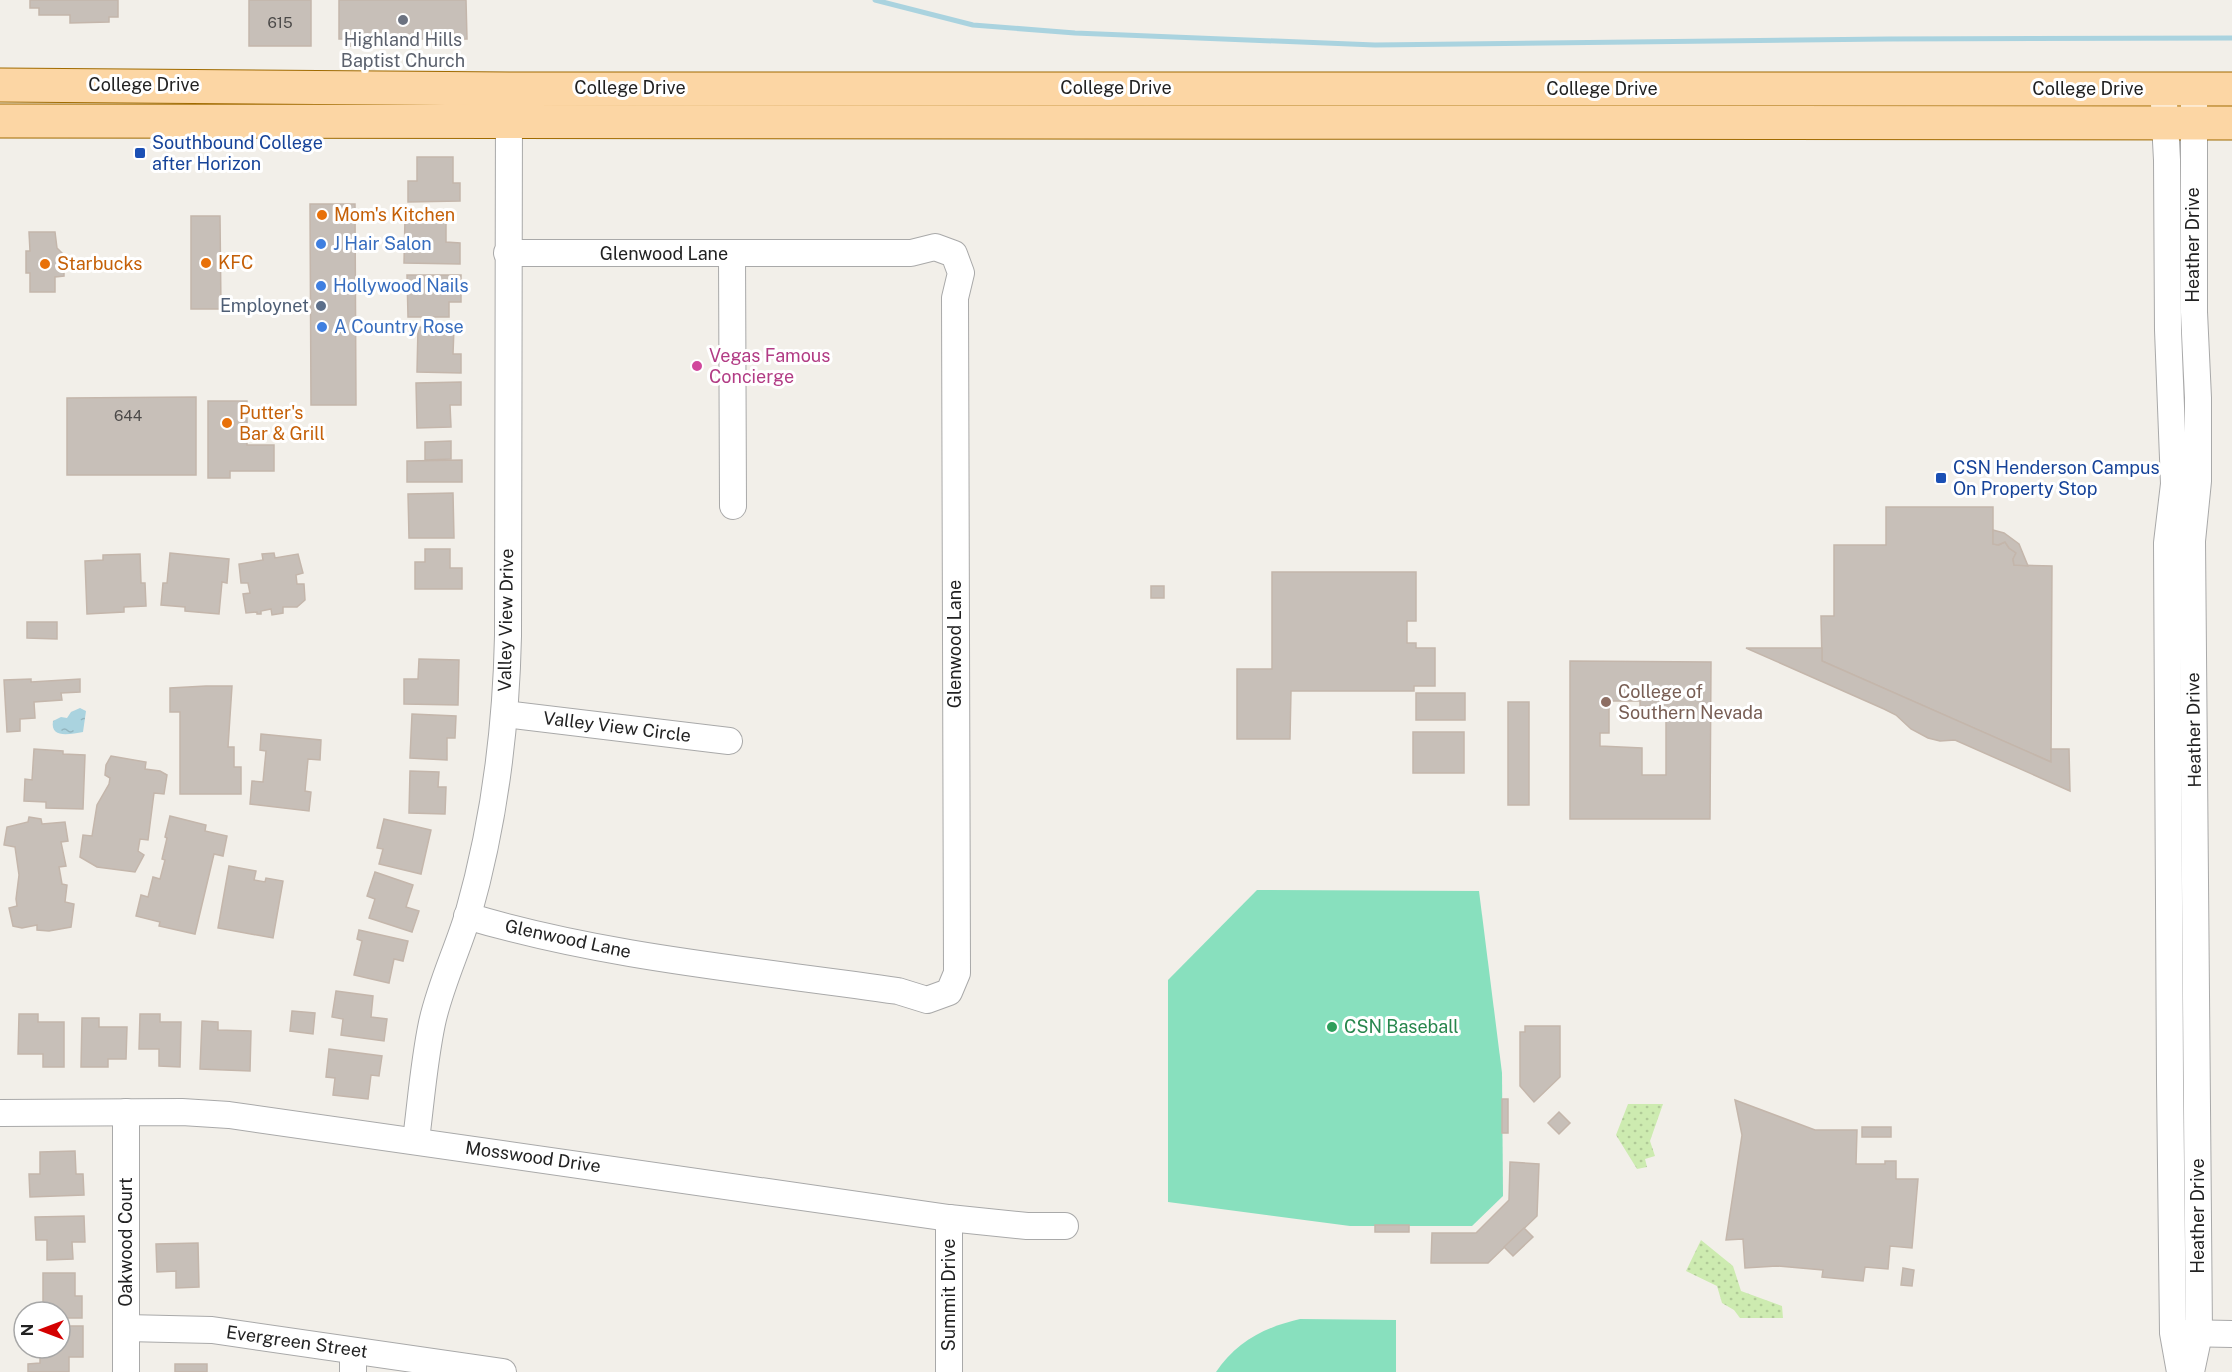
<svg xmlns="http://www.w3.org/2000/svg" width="2232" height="1372" font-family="'Public Sans',sans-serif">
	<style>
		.grass { fill: url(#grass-dots) }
		.pitch { fill: #88e0be }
		.water { fill: url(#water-ripples) }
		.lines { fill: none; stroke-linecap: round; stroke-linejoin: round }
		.stream { stroke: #aad3df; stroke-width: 5 }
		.building { fill: #c7bfb8; stroke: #c4b6ab; stroke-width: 1.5; fill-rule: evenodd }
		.minor-casing { stroke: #a9a9a9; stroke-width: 28 }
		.major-casing { stroke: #a06b00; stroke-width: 35 }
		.minor { stroke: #fff; stroke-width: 26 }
		.major { stroke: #fcd6a4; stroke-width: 33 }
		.worship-dot { fill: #6b7280; stroke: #fff; stroke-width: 2 }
		.transit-dot { fill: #1a4fb4; stroke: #fff; stroke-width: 2 }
		.food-dot { fill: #e8710a; stroke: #fff; stroke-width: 2 }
		.shop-dot { fill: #3f7fe0; stroke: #fff; stroke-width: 2 }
		.service-dot { fill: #5c6f8a; stroke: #fff; stroke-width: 2 }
		.hotel-dot { fill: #d1479c; stroke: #fff; stroke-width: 2 }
		.education-dot { fill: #8d6e63; stroke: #fff; stroke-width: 2 }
		.leisure-dot { fill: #2e9e5b; stroke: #fff; stroke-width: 2 }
		.labels { text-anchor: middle; stroke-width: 6; stroke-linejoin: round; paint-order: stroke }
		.number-label { font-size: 15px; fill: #4b4948 }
		.worship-label { font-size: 18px; fill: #5b616d; stroke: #fff }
		.street-label { font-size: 18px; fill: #222; stroke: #fff }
		.transit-label { font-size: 18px; fill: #164399; stroke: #fff; text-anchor: start }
		.food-label { font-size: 18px; fill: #c56008; stroke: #fff; text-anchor: start }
		.shop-label { font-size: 18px; fill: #366cbe; stroke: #fff; text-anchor: start }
		.service-label { font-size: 18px; fill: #4e5e75; stroke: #fff; text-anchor: end }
		.hotel-label { font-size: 18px; fill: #b23c85; stroke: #fff; text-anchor: start }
		.education-label { font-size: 18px; fill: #785e54; stroke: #fff; text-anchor: start }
		.leisure-label { font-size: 18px; fill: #27864d; stroke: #fff; text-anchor: start }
	</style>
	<defs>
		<pattern id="grass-dots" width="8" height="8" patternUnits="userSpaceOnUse" patternTransform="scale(1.5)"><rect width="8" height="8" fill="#cdebb0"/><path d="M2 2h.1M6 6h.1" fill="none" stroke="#b0c997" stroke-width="1.8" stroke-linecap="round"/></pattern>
		<pattern id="water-ripples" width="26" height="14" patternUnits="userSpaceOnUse" patternTransform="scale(1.5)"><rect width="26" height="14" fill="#aad3df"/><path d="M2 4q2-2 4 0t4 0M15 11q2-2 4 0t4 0" fill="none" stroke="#92b5bf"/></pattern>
	</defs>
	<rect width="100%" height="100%" fill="#f2efe9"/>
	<g class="grass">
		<polygon points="1628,1104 1663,1104 1650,1141 1655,1156 1645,1159 1647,1167 1637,1169 1616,1135"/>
		<polygon points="1701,1240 1733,1266 1741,1291 1782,1306 1783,1318 1740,1318 1734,1310 1722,1303 1717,1286 1686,1271"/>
	</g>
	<g class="pitch">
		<polygon points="1257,890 1479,891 1502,1073 1503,1196 1472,1226 1350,1226 1168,1202 1168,980"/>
		<path d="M 1300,1319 L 1396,1320 L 1396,1372 L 1216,1372 C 1236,1342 1265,1327 1300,1319 Z"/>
	</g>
	<path class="water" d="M 80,708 L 86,711 L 83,732 C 70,734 50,739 53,721 L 61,717 L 67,718 L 71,712 Z"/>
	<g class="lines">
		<polyline class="stream" points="875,0 973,25 1075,33 1375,45 1887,39 2232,38"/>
	</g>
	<g class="building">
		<polygon points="30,0 118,0 118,17 109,17 109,22 70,23 70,15 39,15 39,8 30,8"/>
		<rect x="249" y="0" width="62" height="46"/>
		<polygon points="339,0 466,0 467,39 368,39 368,46 348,46 348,39 339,39"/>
		<polygon points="417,157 453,157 453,183 460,183 460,201 408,202 408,181 417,181"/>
		<polygon points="310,204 355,204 356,405 311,405"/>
		<polygon points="191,216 220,216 221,309 191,309"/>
		<polygon points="405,218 446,219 446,242 460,243 460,264 404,263"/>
		<polygon points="29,232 55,232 57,248 64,255 64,276 55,277 55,292 30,292 30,273 26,273 26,251 30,251"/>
		<polygon points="407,275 461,275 461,302 449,302 449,317 408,317"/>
		<polygon points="418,327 454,328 453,354 461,354 461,373 417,372"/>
		<polygon points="461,382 461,405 450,405 451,427 417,428 416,383"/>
		<polygon points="196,397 196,475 67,475 67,398"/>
		<polygon points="208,401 247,401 247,445 274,445 274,471 230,471 230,478 208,478"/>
		<polygon points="451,441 451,459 425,460 425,442"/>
		<polygon points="462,460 462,482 407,482 407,461"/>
		<polygon points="453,493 454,538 409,538 408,494"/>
		<polygon points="1886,507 1993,507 1993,544 1999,545 2005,542 2009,548 2016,553 2013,559 2014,565 2052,566 2051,762 1822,661 1821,616 1834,616 1834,545 1886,545"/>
		<polygon points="1993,530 2004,533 2019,544 2028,566 2014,565 2013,559 2016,553 2009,548 2005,542 1998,545 1993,544"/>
		<polygon points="425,549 450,549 450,568 462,568 462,589 415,589 415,562 425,562"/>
		<polygon points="170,553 229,559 227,583 222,582 219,614 185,611 185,607 161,605 163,583 167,583"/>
		<polygon points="274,553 275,558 298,554 303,573 296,575 297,584 304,584 305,600 297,607 283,607 283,613 272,615 271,609 261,611 261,614 257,614 257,612 246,613 243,594 250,593 248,583 241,583 239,564 263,560 262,554"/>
		<polygon points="140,554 141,583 145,583 146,606 124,607 124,612 87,614 85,561 103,560 103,555"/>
		<polygon points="1272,572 1416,572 1416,621 1407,621 1407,643 1416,643 1416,648 1435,648 1435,686 1414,686 1414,691 1291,691 1290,739 1237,739 1237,669 1272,669"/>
		<rect x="1151" y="586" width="13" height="12"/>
		<polygon points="27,622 57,622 57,639 27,638"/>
		<polygon points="1746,648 1822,648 1822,661 2051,762 2051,749 2069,749 2070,791 1955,740 1940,741 1928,738 1911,729 1896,715 1884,709"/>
		<polygon points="419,659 459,660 458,705 404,704 404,679 418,679"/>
		<path d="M 1570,661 L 1711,662 L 1710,819 L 1570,819 ZM 1609,701 L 1640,701 L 1640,706 L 1666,707 L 1666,775 L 1642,775 L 1642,748 L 1600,746 L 1600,733 L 1609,733 Z"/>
		<polygon points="31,679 31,682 80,679 80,692 61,693 62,700 34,702 35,718 20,719 20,731 7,732 4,680"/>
		<polygon points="206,686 232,686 228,747 234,747 234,767 241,767 241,794 180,794 180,712 170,712 170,688"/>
		<rect x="1416" y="693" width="49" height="27"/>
		<rect x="1508" y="702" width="21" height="103"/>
		<polygon points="412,714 456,716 455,738 447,738 447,760 410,758"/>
		<rect x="1413" y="732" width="51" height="41"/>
		<polygon points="261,734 321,740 320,760 308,759 305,791 311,792 309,811 250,804 252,781 263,782 266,751 260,750"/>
		<polygon points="34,749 63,751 63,754 85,755 83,809 46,808 46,802 24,801 25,779 32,780"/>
		<polygon points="111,756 146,762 145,769 160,771 167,775 164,794 154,793 148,840 140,839 138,851 144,855 135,872 97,867 80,857 83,835 92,836 97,805 109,784 110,778 105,775 106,765"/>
		<polygon points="410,771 439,772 438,787 446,787 445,814 409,813"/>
		<polygon points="170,816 206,825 205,831 227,836 223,856 214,854 195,934 159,926 160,922 136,916 141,895 148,897 153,877 160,879 165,860 162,859 167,838 165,837"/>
		<polygon points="29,817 41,819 42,824 65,822 68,841 61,842 66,866 59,867 62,884 67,885 65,902 74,904 71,927 49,931 37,930 37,925 22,928 13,926 9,908 17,906 16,899 19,875 15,847 4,845 7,827 28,822"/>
		<polygon points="384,819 431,830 421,874 379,864 383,849 377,848"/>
		<polygon points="229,866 256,871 254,880 265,882 266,878 283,881 273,938 218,928"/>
		<polygon points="375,872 413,885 406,907 419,911 412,932 369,918 375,899 367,896"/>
		<polygon points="359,930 408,941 403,961 394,959 389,983 354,975 362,941 357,939"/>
		<polygon points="336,991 373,996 371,1017 387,1019 384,1041 341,1035 343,1019 332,1017"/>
		<polygon points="292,1011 315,1013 313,1034 290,1031"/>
		<polygon points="19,1014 38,1014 38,1022 64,1022 64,1067 43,1067 43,1054 18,1054"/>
		<polygon points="140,1014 160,1014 160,1022 181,1022 180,1067 159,1066 159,1049 139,1049"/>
		<polygon points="82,1018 99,1018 99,1027 127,1027 126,1059 108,1059 108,1067 81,1067"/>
		<polygon points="202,1021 218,1022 218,1030 251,1031 250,1071 200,1069"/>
		<polygon points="1525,1026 1560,1026 1560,1077 1534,1102 1520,1086 1520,1032 1525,1032"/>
		<polygon points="329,1049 382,1056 379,1076 371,1075 368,1099 333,1095 335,1078 326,1077"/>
		<rect x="1502" y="1099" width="6" height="34"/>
		<polygon points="1735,1100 1815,1130 1857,1130 1856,1164 1885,1164 1885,1161 1896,1161 1896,1179 1918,1179 1912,1248 1890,1246 1888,1269 1865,1267 1863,1281 1822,1277 1823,1270 1777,1266 1745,1268 1743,1239 1726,1240 1742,1135"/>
		<polygon points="1559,1112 1570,1123 1559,1134 1548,1123"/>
		<rect x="1862" y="1127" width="29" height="10"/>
		<polygon points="75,1151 76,1174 83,1174 84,1195 30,1197 29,1174 40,1174 40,1152"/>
		<polygon points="1510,1162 1539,1164 1537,1216 1488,1263 1431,1263 1432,1233 1476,1233 1509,1200"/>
		<polygon points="84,1216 85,1242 72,1242 73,1259 47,1260 47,1240 36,1240 35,1217"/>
		<rect x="1375" y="1225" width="34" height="7"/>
		<polygon points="1524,1228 1533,1237 1513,1256 1504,1247"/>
		<polygon points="198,1243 199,1287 176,1288 176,1271 157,1272 156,1244"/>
		<polygon points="1903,1268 1914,1270 1912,1286 1901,1285"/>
		<polygon points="43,1273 75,1273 75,1296 82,1296 82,1318 60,1318 60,1312 43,1312"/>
		<polygon points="60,1326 83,1326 83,1357 69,1357 69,1372 28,1372 28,1364 40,1363 40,1348 60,1348"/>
		<rect x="175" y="1364" width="32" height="8"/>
	</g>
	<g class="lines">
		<g class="minor-casing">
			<g id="minor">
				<polyline points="2164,104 2167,160 2168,330 2174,484 2167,543 2170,1081 2173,1333 2180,1372"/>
				<polyline points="732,254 733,506"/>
				<polyline points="505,714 729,741"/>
				<path d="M 467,916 C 607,958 754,970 898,991 L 927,1000 L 949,992 L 957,973 L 955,298 L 961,273 L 954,254 L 935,247 L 911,253 L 507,253"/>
				<polyline points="126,1112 126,1372"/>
				<polyline points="0,1113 182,1112 229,1115 949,1218 1027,1226 1065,1226"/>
				<path d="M 416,1140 C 421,1101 424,1061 432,1023 C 440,986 457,951 468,915 C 494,824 506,730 508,636 L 509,104"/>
				<polyline points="949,1218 949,1372"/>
				<polyline points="126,1328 212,1330 503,1372"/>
				<polyline points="2181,1333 2232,1334"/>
				<polyline points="353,1372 353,1351"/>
				<polyline points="2191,1372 2199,1334 2192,541 2198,481 2198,398 2194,312 2194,105"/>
			</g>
		</g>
		<g class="major-casing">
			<g id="major">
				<polyline points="0,85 509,89 2232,89"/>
				<polyline points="0,121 2232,123"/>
			</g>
		</g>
		<use href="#minor" class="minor"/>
		<use href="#major" class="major"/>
	</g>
	<circle class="worship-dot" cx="403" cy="20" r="6"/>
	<g class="transit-dot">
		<rect x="134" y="147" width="12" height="12" rx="3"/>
		<rect x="1935" y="472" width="12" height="12" rx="3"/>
	</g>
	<g class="food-dot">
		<circle cx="322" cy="215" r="6"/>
		<circle cx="206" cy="263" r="6"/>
		<circle cx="45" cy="264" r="6"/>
		<circle cx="227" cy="423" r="6"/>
	</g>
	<g class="shop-dot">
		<circle cx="321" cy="244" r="6"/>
		<circle cx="321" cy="286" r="6"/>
		<circle cx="322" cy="327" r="6"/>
	</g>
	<circle class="service-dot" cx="321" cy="306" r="6"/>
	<circle class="hotel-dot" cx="697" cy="366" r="6"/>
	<circle class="education-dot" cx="1606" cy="702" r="6"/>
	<circle class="leisure-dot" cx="1332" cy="1027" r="6"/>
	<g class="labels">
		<g class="number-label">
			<text x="280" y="28">615</text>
			<text x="128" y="421">644</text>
		</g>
		<g class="worship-label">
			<text x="403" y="46">Highland Hills<tspan x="403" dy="21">Baptist Church</tspan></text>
		</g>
		<g class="street-label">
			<text x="144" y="91">College Drive</text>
			<text x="630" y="94">College Drive</text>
			<text x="1116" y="94">College Drive</text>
			<text x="1602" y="95">College Drive</text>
			<text x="2088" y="95">College Drive</text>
			<text transform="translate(2193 245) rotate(-90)" y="6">Heather Drive</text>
			<text x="664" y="260">Glenwood Lane</text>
			<text transform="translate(506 620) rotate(-89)" y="6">Valley View Drive</text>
			<text transform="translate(955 644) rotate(-90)" y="6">Glenwood Lane</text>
			<text transform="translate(617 727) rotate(7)" y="6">Valley View Circle</text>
			<text transform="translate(2194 730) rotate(-91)" y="6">Heather Drive</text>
			<text transform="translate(568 939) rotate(12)" y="6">Glenwood Lane</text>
			<text transform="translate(533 1157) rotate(8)" y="6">Mosswood Drive</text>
			<text transform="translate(2198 1216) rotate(-90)" y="6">Heather Drive</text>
			<text transform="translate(126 1242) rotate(-90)" y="6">Oakwood Court</text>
			<text transform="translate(949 1295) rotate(-90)" y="6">Summit Drive</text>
			<text transform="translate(297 1342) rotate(8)" y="6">Evergreen Street</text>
		</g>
		<g class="transit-label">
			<text x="152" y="149">Southbound College<tspan x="152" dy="21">after Horizon</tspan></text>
			<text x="1953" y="474">CSN Henderson Campus<tspan x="1953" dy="21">On Property Stop</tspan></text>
		</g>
		<g class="food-label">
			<text x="334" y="221">Mom's Kitchen</text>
			<text x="218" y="269">KFC</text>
			<text x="57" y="270">Starbucks</text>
			<text x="239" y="419">Putter's<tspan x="239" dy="21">Bar &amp; Grill</tspan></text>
		</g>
		<g class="shop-label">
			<text x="333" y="250">J Hair Salon</text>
			<text x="333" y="292">Hollywood Nails</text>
			<text x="334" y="333">A Country Rose</text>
		</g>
		<g class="service-label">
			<text x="309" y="312">Employnet</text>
		</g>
		<g class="hotel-label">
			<text x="709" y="362">Vegas Famous<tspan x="709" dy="21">Concierge</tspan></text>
		</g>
		<g class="education-label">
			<text x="1618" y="698">College of<tspan x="1618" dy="21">Southern Nevada</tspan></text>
		</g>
		<g class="leisure-label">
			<text x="1344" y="1033">CSN Baseball</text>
		</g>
	</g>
	<g transform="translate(42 1330) rotate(270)"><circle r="28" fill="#ffffff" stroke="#a7a7a7" stroke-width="1.5"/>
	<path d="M0-4.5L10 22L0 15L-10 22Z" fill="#d40000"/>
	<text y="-9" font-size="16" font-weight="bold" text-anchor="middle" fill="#222222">N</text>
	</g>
</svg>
